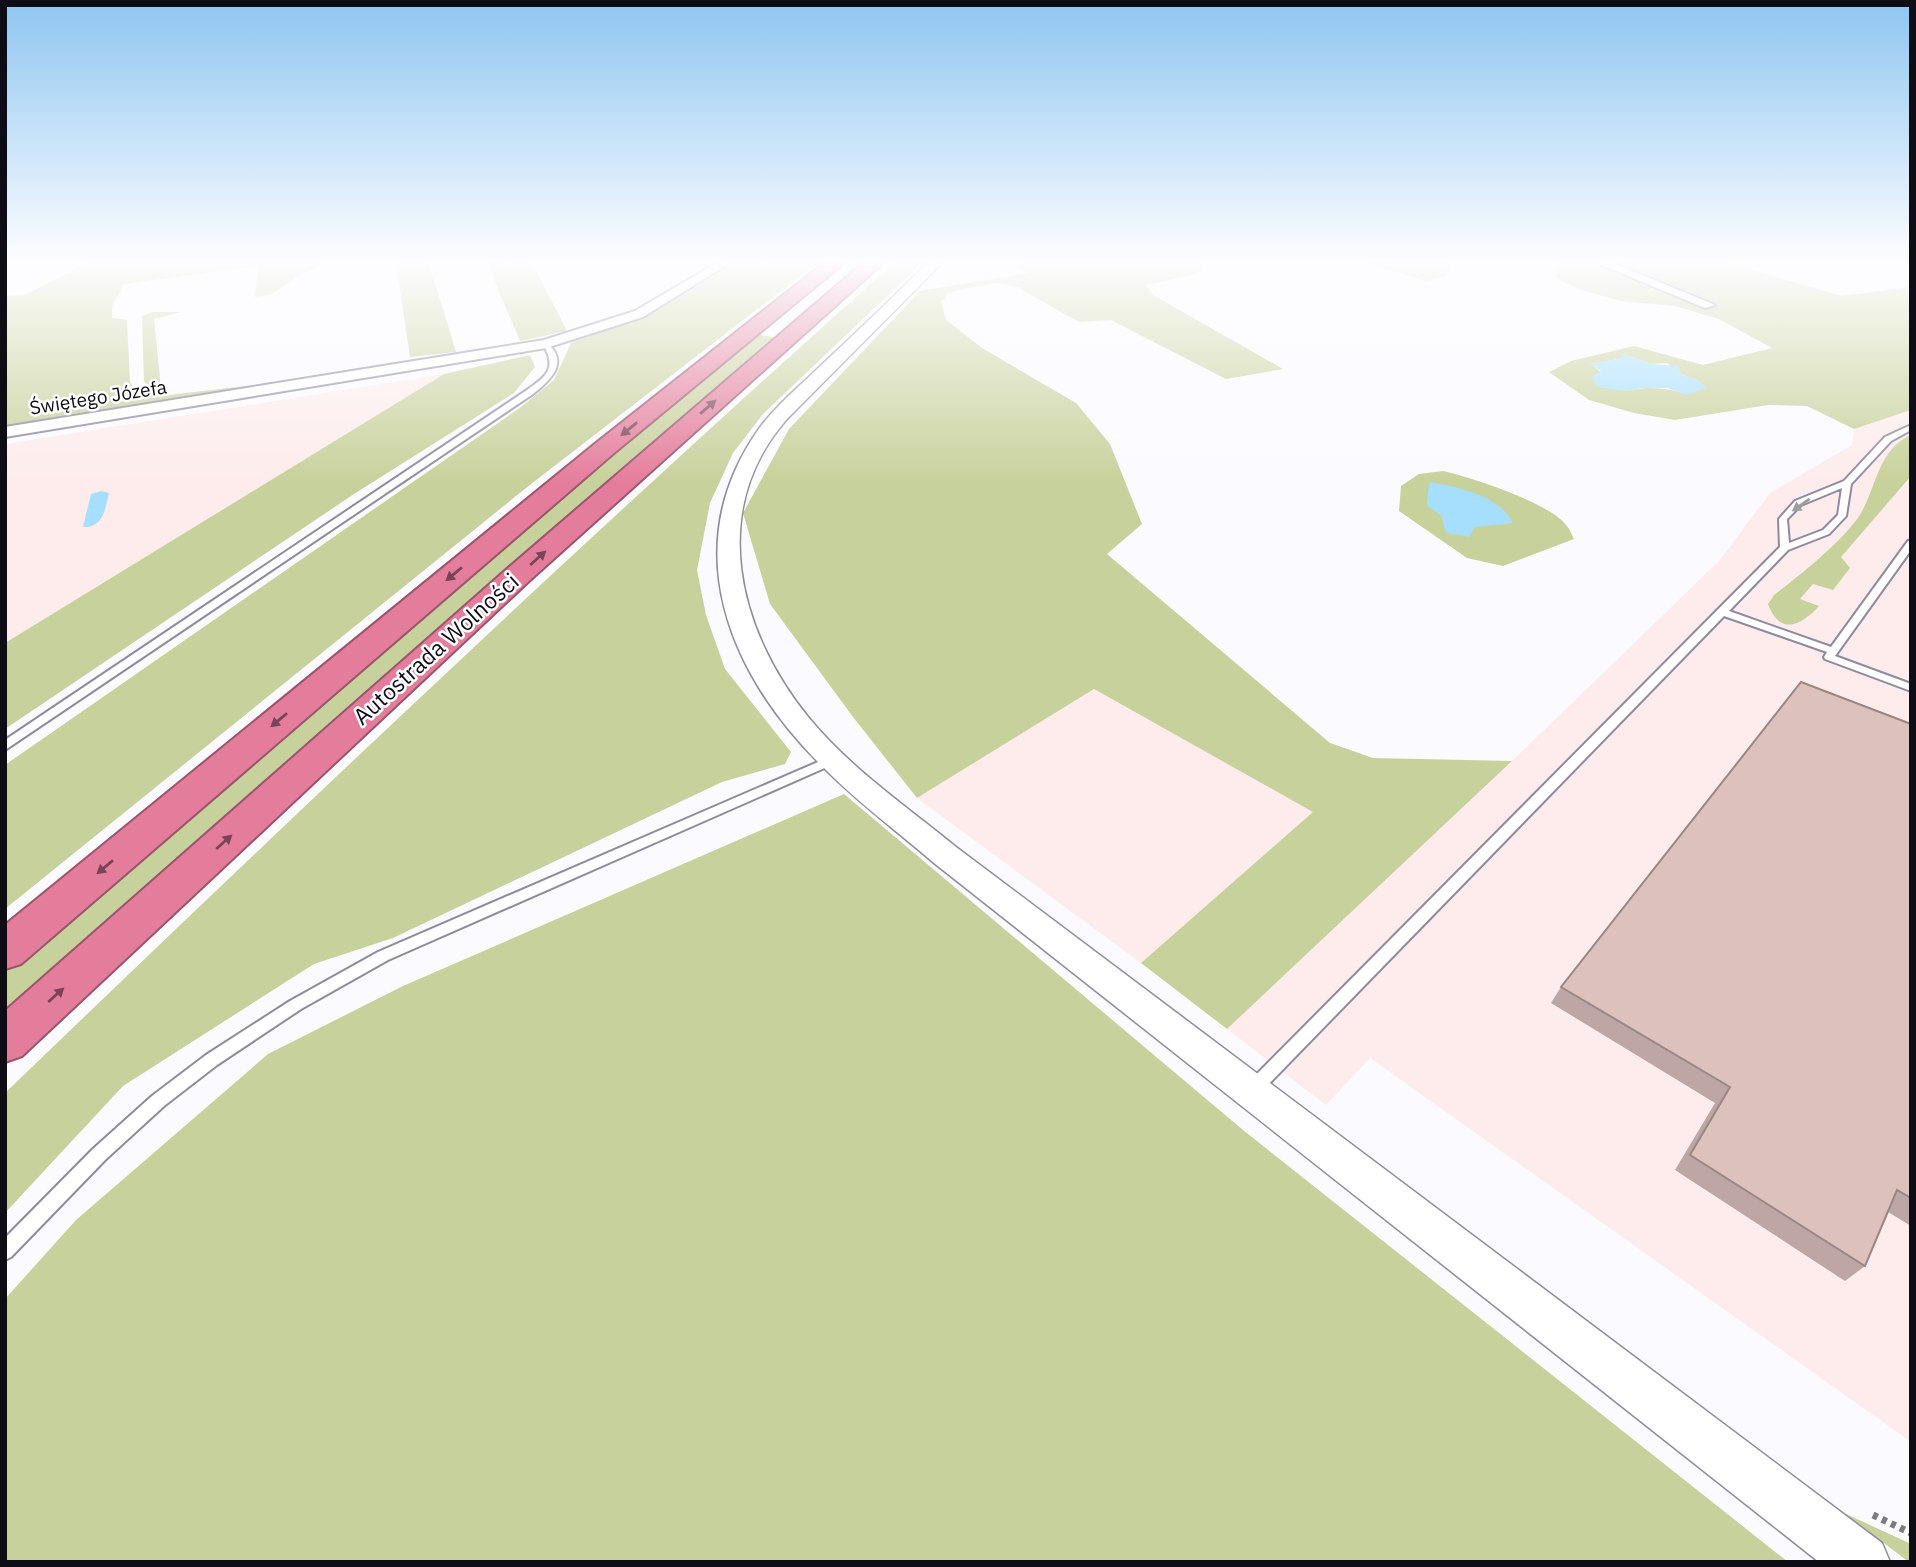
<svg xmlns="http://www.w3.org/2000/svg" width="1916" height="1567" font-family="'IBM Plex Sans',sans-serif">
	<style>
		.industrial { fill: #fdeceb }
		.green { fill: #c7d19b; fill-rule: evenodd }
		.water { fill: #a6defd }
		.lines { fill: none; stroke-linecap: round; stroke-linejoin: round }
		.service-casing { stroke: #8e8a9f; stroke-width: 4 }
		.minor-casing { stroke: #8e8a9f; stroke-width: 4 }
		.tertiary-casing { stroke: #8e8a9f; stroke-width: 3 }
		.motorway-casing { stroke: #99556c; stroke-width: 4 }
		.path { stroke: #7d7b82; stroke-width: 7; stroke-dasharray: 5 5; stroke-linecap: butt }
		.service { fill: #fff; fill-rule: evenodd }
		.minor { fill: #fff; fill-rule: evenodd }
		.tertiary { fill: #fff; fill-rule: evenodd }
		.motorway { fill: #e47d9b; fill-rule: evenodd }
		.wall { fill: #bda6a3 }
		.building { fill: #dcc1bd; stroke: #9a8784; stroke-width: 2 }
		.oneway { fill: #794458 }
		.oneway2 { fill: #9f9ea1 }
		.labels { text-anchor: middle; stroke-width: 5; stroke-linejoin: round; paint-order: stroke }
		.far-street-label { font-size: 19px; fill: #0e0c14; stroke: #fff }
		.street-label { font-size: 23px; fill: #0e0c14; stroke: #fff }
	</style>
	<rect width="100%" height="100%" fill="#fbfaff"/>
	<g class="industrial">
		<polygon points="444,374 273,479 5,643 5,444"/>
		<polygon points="1911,410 1911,1442 1370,1058 1326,1105 1227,1029 1512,761 1720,560 1770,493 1852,445 1854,429"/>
		<polygon points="1094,689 1314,812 1141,963 917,798"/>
	</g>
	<g class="green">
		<polygon points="87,263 328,263 301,274 272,294 255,297 258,266 124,284 112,306 112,318 127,320 130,382 137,392 160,396 263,384 252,389 5,428 5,296 25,295"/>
		<polygon points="396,263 429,263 456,352 410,357"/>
		<polygon points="487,263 532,263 567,331 520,341"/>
		<polygon points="736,263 817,263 531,484 5,909 5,765 521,407 554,380 571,343 649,315"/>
		<path d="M 894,263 L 922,263 L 763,414 L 733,453 L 710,503 L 697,570 L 706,615 L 725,669 L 791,752 L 785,764 L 722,782 L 393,938 L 314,964 L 123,1086 L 5,1213 L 5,1093 C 297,812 591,533 894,263 Z"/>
		<polygon points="1009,263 1200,263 1202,269 1196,274 1146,285 1153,295 1283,369 1226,379 1111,320 1079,322 1017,287 997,283 969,288 949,292 941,302 946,320 982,348 1076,403 1110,444 1142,524 1107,554 1330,743 1373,758 1512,761 1227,1029 1141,963 1313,812 1094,689 917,798 853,717 770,604 743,513 789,429 920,291 1028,273"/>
		<polygon points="1366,263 1452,263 1446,276 1426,281"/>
		<path d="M 1557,263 L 1730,263 L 1841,296 L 1911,287 L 1911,410 L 1854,429 L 1807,406 L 1768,405 L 1675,420 L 1634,413 L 1589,400 L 1549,372 L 1571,361 L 1634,346 L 1703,365 L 1772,348 L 1719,319 L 1675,306 L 1622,301 L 1584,291 L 1556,278 ZM 1623,354 L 1651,364 L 1667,363 L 1681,374 L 1699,381 L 1687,394 C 1665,387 1647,386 1624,391 L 1591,364 L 1623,358 Z"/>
		<polygon points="152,312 181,312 154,319 161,388 153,391 144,381 142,316"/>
		<polygon points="756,334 777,338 5,1020 5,969 448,592"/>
		<polygon points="530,355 535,367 514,393 354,494 5,729 5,643 444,374"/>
		<path d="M 1911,435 L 1911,476 L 1841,557 L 1850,568 L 1833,590 L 1813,584 L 1800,599 L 1819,606 C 1801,626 1780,636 1768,604 L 1774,595 C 1799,576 1835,547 1854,523 C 1877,496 1874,451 1911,435 Z"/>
		<path d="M 1443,471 C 1470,477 1550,503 1566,525 C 1570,529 1572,535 1574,539 L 1503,566 L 1467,558 L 1399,511 L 1401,486 L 1419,474 Z"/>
		<polygon points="844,794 1243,1130 1788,1562 5,1562 5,1299 76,1220 268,1054 403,986"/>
		<polygon points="1844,1513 1911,1544 1911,1562 1909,1562"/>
	</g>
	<g class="water">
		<polygon points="1623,354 1651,364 1678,366 1681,374 1699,381 1707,388 1687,395 1667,388 1640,388 1625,391 1597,387 1592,376 1601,371 1590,364 1623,358"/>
		<path d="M 1429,482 C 1458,487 1499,495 1513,523 L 1475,527 L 1469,537 L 1446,533 L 1441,515 L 1427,506 Z"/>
		<path d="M 102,491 L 109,493 C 105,510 103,528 83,527 L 91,494 Z"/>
	</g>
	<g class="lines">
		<g class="service-casing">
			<g id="service">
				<path d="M 546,342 C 570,362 551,380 533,394 L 5,750 L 5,740 L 527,390 C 547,376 557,368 543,344 Z"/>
				<path d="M 1911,425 L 1911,430 L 1891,441 L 1851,484 L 1846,516 L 1829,534 L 1788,550 L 1729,611 L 1831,647 L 1908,541 L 1911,540 L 1911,550 L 1835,656 L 1911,684 L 1911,691 L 1825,659 L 1824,657 L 1827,652 L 1724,616 L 1258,1095 L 1252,1097 L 1246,1095 L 1244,1090 L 1246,1085 L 1780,547 L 1779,519 L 1795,501 L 1844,481 L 1885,437 ZM 1842,488 L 1838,515 L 1823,530 L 1789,543 L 1787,519 L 1801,505 Z"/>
				<polygon points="832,756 836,757 838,760 836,763 388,960 301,1009 217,1065 164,1106 105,1160 11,1257 5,1260 5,1238 93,1149 152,1096 206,1055 290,1001 378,952"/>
			</g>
		</g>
		<g class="minor-casing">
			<g id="minor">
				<polygon points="717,263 730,263 643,317 546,348 5,437 5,427 544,340 635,311"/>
				<polygon points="1597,263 1613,263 1715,305 1705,308"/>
			</g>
		</g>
		<g class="tertiary-casing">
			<path id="tertiary" d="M 927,263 L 942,263 L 787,419 C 707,510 738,631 809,718 C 850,768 906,806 956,847 L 1882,1543 L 1890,1562 L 1819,1562 L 934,863 C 897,831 856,801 822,766 C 729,674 676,548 758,430 C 773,409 794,391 813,373 C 851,337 890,301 927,263 Z"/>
		</g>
		<g class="motorway-casing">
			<g id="motorway">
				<polygon points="824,263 844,263 614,453 21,964 5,969 5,925 596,443"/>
				<polygon points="863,263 883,263 529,581 22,1056 5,1062 5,1011 507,569"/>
			</g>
		</g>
		<polyline class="path" points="1873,1515 1911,1533"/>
		<use href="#service" class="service"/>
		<use href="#minor" class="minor"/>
		<use href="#tertiary" class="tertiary"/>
		<use href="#motorway" class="motorway"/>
	</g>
	<polygon class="wall" points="1911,724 1911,1226 1888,1212 1865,1266 1845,1281 1675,1170 1715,1103 1551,1003 1561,987"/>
	<polygon class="building" points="1801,682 1911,724 1911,1198 1897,1190 1865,1266 1690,1155 1730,1087 1561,987"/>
	<defs><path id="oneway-solid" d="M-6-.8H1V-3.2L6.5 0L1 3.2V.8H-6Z" transform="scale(1.75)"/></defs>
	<g class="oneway">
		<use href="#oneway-solid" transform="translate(708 407) rotate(-41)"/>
		<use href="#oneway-solid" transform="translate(629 429) rotate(141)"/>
		<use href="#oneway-solid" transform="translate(538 558) rotate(-42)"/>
		<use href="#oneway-solid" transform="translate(454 574) rotate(140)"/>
		<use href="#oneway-solid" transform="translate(279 720) rotate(140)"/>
		<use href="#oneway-solid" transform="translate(224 842) rotate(-42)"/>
		<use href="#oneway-solid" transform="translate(105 867) rotate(140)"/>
		<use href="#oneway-solid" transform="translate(56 995) rotate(-42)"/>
	</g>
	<use class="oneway2" href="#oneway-solid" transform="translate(1801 505) rotate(145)"/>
	<linearGradient id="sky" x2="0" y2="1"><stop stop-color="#8dc5f0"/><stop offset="0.54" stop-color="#fdfdff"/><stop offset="1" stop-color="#fdfdff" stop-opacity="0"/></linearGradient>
	<rect width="1916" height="483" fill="url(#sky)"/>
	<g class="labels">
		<g class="far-street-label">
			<text transform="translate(98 397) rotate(-9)" y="7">Świętego Józefa</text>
		</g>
		<g class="street-label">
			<text transform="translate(436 649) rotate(-42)" y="8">Autostrada Wolności</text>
		</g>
	</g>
	<rect width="1916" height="1567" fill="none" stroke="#0e0c14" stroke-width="14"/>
</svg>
